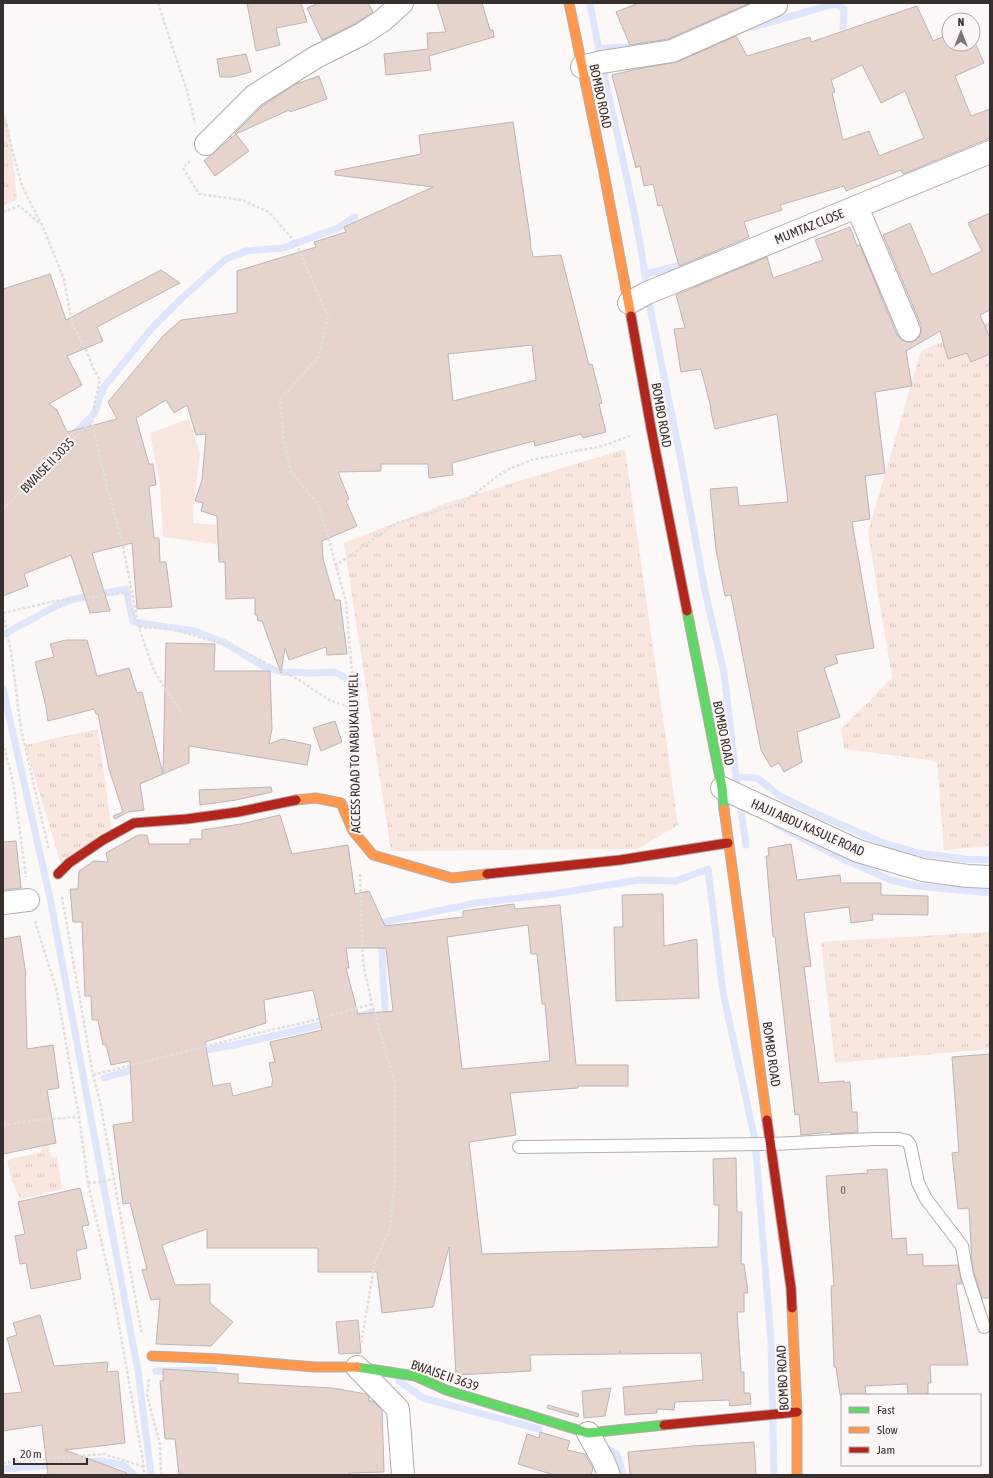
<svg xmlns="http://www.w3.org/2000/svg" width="993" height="1478" font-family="'Asap Condensed',sans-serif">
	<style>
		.grass { fill: url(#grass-tufts) }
		.garden { fill: #f9e6df }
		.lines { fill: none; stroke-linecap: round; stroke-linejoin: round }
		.stream { stroke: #dee5fd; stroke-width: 7 }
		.building { fill: #e6d3cc; stroke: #bbb5b4; fill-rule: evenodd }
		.lane-casing { stroke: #b4aeac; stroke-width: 14 }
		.street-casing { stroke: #b4aeac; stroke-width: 24 }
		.fast-casing { stroke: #b4aeac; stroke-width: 11 }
		.slow-casing { stroke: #b4aeac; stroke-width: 11 }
		.jam-casing { stroke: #b4aeac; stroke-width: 11 }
		.path { stroke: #e1dfde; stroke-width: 2.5; stroke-dasharray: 3 2; stroke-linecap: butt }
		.lane { stroke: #fefefe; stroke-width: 12 }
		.street { stroke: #fefefe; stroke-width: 22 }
		.fast { stroke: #63d668; stroke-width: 9 }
		.slow { stroke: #ff974d; stroke-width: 9 }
		.jam { stroke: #b3261e; stroke-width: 9 }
		.labels { text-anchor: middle; stroke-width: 4; stroke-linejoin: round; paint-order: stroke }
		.number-label { font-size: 11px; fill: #635854 }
		.street-label { font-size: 13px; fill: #372f2c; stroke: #fcf7f6 }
	</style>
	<defs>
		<pattern id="grass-tufts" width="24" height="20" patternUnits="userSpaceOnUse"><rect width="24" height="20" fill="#f9e6df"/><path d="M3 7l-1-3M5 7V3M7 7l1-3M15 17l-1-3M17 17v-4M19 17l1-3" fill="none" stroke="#d6c6c0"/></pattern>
	</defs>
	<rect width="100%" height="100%" fill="#fbf8f7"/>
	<g class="grass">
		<polygon points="3,107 10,133 17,200 3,205"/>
		<polygon points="990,321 990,846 944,850 937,761 844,749 841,729 892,678 868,532 921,351"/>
		<polygon points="625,449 678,825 637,849 391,851 344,543 447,503"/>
		<polygon points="98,729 112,833 62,867 25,745"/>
		<polygon points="990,932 990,1049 835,1063 821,942"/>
		<polygon points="47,1142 52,1158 57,1156 62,1189 20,1199 12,1181 7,1160 42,1152 42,1145"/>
	</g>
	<polygon class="garden" points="189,419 200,453 194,502 193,523 230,526 230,546 163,537 160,485 150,433"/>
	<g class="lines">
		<g class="stream">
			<path d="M 590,3 C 601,65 616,126 629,188 C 636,222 644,257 647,293 L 680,455 L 705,591 L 724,673 L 736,777 L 746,845"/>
			<path d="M 747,28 C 777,22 805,11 835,4 L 844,9 L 843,27"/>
			<polyline points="598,49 622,47 636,48"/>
			<polyline points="644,269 645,274 698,261"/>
			<polyline points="73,435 89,419 95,412 103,388 153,327 183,297 226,259 246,251 283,248 338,228 355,217"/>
			<polyline points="3,635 54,607 70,600 126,589 133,622 195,631 225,643 265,667 283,672 312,673 335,672 358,685"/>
			<polyline points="3,689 50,898 138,1371 151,1475"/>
			<polyline points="736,777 757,778 780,796 812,812 881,842 918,853 964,859 990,860"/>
			<polyline points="776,825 843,859 891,880 917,886 990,893"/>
			<polyline points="381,928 380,923 476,903 553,894 639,880 676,881 708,869 723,992 755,1140 771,1341 774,1475"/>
			<polyline points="381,939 385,1008"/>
			<polyline points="359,1016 372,1012"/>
			<polyline points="199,1051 234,1045 329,1023"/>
			<polyline points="104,1078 139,1068"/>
			<polyline points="156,1371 214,1370"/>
			<polyline points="399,1381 423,1398 539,1429"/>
			<polyline points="603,1447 617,1454 623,1475"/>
			<polyline points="87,1462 101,1461 123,1465 135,1475"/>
			<polyline points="3,1469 55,1465"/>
		</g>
	</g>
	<g class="building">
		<polygon points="247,3 301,3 307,22 276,28 280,45 256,51"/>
		<polygon points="319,3 368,3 373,12 356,23 322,40 307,8"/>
		<polygon points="437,3 482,3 490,30 493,30 494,37 429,56 431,70 386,75 384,54 428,49 427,33 446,32"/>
		<polygon points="639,3 750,3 668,39 630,45 616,12"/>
		<path d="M 917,6 L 933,41 L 949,34 L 949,44 L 973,44 L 973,38 L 984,63 L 955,76 L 971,116 L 990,109 L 990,138 L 903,174 L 901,170 L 846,191 L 844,186 L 780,205 L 782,210 L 744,222 L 749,237 L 679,266 L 662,205 L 658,206 L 653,184 L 644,186 L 640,166 L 636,168 L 612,75 L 637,69 L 677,62 L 736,36 L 747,56 L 810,37 L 811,42 ZM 862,65 L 881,103 L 905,91 L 924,138 L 879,156 L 869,131 L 843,140 L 832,93 L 835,92 L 831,80 Z"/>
		<polygon points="246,54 251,72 232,77 220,77 217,59"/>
		<polygon points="319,76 327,99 290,112 289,110 236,134 235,133 262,106 296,84"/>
		<path d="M 513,122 L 530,237 L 531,251 L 532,251 L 533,257 L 561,255 L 589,365 L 592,364 L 602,403 L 599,404 L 606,432 L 583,438 L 581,434 L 535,446 L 534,441 L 452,463 L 453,475 L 429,478 L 428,464 L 381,464 L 381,471 L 338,472 L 349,499 L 346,501 L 357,526 L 322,541 L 323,559 L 335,600 L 340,600 L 347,654 L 327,655 L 326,647 L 289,660 L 285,648 L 281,673 L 262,621 L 258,621 L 257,615 L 255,615 L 255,598 L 226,599 L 225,562 L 219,562 L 217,516 L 201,511 L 203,503 L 195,501 L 202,480 L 206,434 L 196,435 L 187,405 L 174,413 L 166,400 L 136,418 L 149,464 L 153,464 L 156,485 L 149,486 L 154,538 L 159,538 L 160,562 L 166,562 L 172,607 L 137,609 L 132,543 L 92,553 L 110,611 L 90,613 L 71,555 L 24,574 L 28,586 L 3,596 L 3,289 L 50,274 L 66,320 L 161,270 L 180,283 L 97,327 L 103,341 L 67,356 L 82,385 L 49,404 L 57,410 L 67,432 L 117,419 L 108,402 L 163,336 L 181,320 L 237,313 L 237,271 L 316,247 L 314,242 L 346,232 L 344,227 L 433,187 L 335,175 L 335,171 L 421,154 L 419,135 ZM 532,345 L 536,380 L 453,401 L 448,354 Z"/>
		<polygon points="236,134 249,151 215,176 204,161"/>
		<polygon points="990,213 990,310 980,315 990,338 990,354 971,362 967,353 948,359 940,331 906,351 912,386 875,392 885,473 865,476 870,519 852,522 874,648 835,655 838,663 824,668 840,717 797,732 802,762 784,772 779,763 771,767 761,750 731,595 725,596 716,550 710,489 737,487 739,506 788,502 777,414 715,429 710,408 711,408 701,369 681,372 674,329 685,328 676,295 767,257 773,278 823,260 815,240 850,227 857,246 860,245 897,335 902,340 907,342 913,342 919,337 921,331 921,325 883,235 910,223 932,275 982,251 968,223"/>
		<polygon points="66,640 87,640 97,676 129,668 137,693 142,692 163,774 140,784 144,810 128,812 115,819 113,816 123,812 109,769 98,714 96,714 94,709 48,721 46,707 35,662 54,657 50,644"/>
		<polygon points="166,643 215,644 214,671 270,671 272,729 269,744 282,739 311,745 307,765 189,746 189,763 163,774"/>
		<polygon points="335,721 342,742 321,751 313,728"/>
		<polygon points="271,787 272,792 236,800 200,805 199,790"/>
		<path d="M 280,815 L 292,854 L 348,845 L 355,894 L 369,891 L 385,926 L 463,917 L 463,911 L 514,904 L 515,909 L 560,905 L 576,1065 L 628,1065 L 628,1086 L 578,1086 L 578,1088 L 510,1093 L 516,1135 L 469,1142 L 482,1254 L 718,1247 L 719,1205 L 714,1205 L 713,1159 L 736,1158 L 737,1212 L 742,1212 L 741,1264 L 744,1264 L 748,1293 L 744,1293 L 744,1312 L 737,1312 L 741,1372 L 744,1372 L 744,1393 L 750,1393 L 751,1404 L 730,1406 L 729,1400 L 675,1402 L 674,1410 L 657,1409 L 657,1413 L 625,1415 L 623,1387 L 703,1380 L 701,1353 L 620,1354 L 620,1350 L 619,1354 L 530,1355 L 531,1371 L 456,1375 L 449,1247 L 433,1307 L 382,1313 L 377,1272 L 318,1272 L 318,1248 L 207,1248 L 207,1229 L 162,1245 L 175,1285 L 210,1284 L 210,1303 L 233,1322 L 211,1346 L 156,1344 L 160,1299 L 151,1300 L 142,1270 L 147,1269 L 130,1203 L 123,1204 L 113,1125 L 133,1122 L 130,1061 L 111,1065 L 106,1045 L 103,1045 L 98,1020 L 92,1020 L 91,996 L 85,996 L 82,922 L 73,922 L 70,889 L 78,889 L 79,871 L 94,861 L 108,862 L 106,853 L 138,835 L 147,835 L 149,844 L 190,844 L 190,839 L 202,839 L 202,830 L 241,824 ZM 528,925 L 531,954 L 537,954 L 542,1004 L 545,1004 L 550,1061 L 462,1069 L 447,937 ZM 346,948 L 386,948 L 393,1011 L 358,1014 L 346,968 L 349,968 ZM 313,990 L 322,1030 L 270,1042 L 275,1062 L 269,1063 L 273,1082 L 272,1082 L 272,1086 L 233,1096 L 230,1083 L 213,1086 L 205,1042 L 266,1023 L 264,1000 Z"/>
		<polygon points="16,841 21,888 3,890 3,842"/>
		<polygon points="791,844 797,880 840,875 841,883 881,883 881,895 928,896 928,915 872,914 873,920 851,923 849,907 804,913 811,966 804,967 819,1083 844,1081 844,1083 850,1082 852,1112 857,1112 858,1132 831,1134 831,1132 801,1135 799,1114 795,1115 775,937 773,937 766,856 769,856 768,848"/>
		<polygon points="663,894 664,946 697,939 699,998 616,1001 614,927 623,927 622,895"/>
		<polygon points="20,936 26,975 25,975 27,1049 53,1045 59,1088 47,1090 56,1143 3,1154 3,939"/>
		<polygon points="990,1054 990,1298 982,1298 974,1273 972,1263 969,1208 958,1209 952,1153 959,1152 952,1057"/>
		<polygon points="887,1169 892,1239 906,1238 907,1255 923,1254 923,1266 958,1265 962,1284 956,1284 968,1365 930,1365 931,1383 928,1383 928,1395 908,1395 907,1384 865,1386 866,1395 840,1395 836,1367 834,1367 831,1286 834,1286 826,1176 868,1173 867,1170"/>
		<polygon points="80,1188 89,1225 82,1226 87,1248 76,1251 81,1279 31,1289 26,1263 20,1264 15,1236 25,1234 18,1202"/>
		<polygon points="40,1315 54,1366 108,1362 107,1372 118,1371 125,1443 65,1450 127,1473 126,1475 48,1475 42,1425 3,1431 3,1394 22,1392 7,1338 17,1335 13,1323"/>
		<polygon points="358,1320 361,1353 339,1354 336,1322"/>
		<polygon points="163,1369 238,1374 238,1383 333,1388 366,1394 369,1397 369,1401 373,1401 382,1410 384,1472 349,1473 349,1475 179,1475 175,1439 165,1439 160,1381 163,1381"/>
		<polygon points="611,1388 605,1416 584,1418 582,1391"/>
		<polygon points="548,1405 579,1414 578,1417 547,1408"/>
		<polygon points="540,1432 570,1441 567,1450 585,1454 593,1468 591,1475 554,1475 518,1464 527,1434 539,1438"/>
		<polygon points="754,1442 756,1475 630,1475 628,1452 693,1446"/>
	</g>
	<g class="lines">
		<g class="lane-casing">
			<polyline id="lane" points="519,1147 772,1144 873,1139 899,1139 907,1141 910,1145 918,1183 926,1199 962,1246 967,1275 984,1327"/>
		</g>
		<g class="street-casing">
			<g id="street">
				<polyline points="582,67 602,62 672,51 776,5 776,3"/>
				<polyline points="206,144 254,96 316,57 362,34 382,21 402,3"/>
				<polyline points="857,207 909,330"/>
				<polyline points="629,303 647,293 990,152"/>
				<polyline points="722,788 858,851 923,870 968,876 990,877"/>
				<polyline points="3,903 28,900"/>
				<polyline points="357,1367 398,1409 403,1475"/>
				<polyline points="588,1433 603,1460 609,1475"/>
			</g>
		</g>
		<g class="fast-casing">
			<g id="fast">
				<polyline points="687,611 722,788 724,809"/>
				<polyline points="357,1367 415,1376 446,1390 588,1433 664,1425"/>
			</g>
		</g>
		<g class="slow-casing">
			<g id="slow">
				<polyline points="569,3 603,168 631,316"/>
				<polyline points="296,800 316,798 341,803 353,831 373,855 452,878 487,874"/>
				<polyline points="724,809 767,1120"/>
				<polyline points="792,1308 797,1412 797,1475"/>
				<polyline points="152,1356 220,1359 314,1367 357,1367"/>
			</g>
		</g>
		<g class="jam-casing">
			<g id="jam">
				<polyline points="631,316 651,428 687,611"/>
				<polyline points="58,874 69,863 103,840 134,823 187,819 238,812 296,800"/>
				<polyline points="487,874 620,860 728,843"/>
				<polyline points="767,1120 791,1288 792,1308"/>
				<polyline points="664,1425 797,1412"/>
			</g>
		</g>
		<g class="path">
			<polyline points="158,3 187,91 195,123"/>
			<polyline points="3,115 22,186 42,225 64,279 72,323 87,352 93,368 100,380 94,406 95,412 92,422 106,483 122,541 139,628 154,671 183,715"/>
			<polyline points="190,161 183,168 199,194 242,200 269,212 296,243 328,317 319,356 280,400 284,442 291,472 319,505 346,602 355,709 354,784"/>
			<polyline points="3,212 19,206 40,223"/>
			<path d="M 3,509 C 33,480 60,449 92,422"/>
			<polyline points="335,566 397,523 463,503 499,475 509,469 531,460 602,446 630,436"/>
			<polyline points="3,613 55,601 125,593 136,621"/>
			<polyline points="3,615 11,651 21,729 49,850"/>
			<polyline points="139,627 172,629 237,648 299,680 329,700 355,709"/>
			<polyline points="3,743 13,781 26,877"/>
			<polyline points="360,874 363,963 372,1004 395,1084 395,1177 390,1229 375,1261 361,1344"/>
			<polyline points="62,897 93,1075 100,1102 142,1335"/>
			<polyline points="35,921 57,992 79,1117 88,1183 113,1292 144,1467 144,1475"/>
			<polyline points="93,1075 258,1033 307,1022 372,1004"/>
			<polyline points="3,1125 38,1120 79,1117"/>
			<polyline points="88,1183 101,1182 113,1179"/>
			<polyline points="149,1379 147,1395 160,1445 161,1475"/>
			<polyline points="3,1463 104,1454 144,1467"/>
		</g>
		<use href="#lane" class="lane"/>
		<use href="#street" class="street"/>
		<use href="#fast" class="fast"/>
		<use href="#slow" class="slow"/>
		<use href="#jam" class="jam"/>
	</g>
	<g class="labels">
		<g class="number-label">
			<text x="843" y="1194">0</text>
		</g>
		<g class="street-label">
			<text transform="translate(601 96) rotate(78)" y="5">BOMBO ROAD</text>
			<text transform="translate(809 226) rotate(-22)" y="5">MUMTAZ CLOSE</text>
			<text transform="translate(662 415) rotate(80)" y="5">BOMBO ROAD</text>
			<text transform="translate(47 465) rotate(-46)" y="5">BWAISE II 3035</text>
			<text transform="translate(724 733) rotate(79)" y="5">BOMBO ROAD</text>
			<text transform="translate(354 753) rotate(-91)" y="5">ACCESS ROAD TO NABUKALU WELL</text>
			<text transform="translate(808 827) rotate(24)" y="5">HAJJI ABDU KASULE ROAD</text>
			<text transform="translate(772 1054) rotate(82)" y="5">BOMBO ROAD</text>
			<text transform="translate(445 1375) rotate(19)" y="5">BWAISE II 3639</text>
			<text transform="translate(782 1378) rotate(-93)" y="5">BOMBO ROAD</text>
		</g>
	</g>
	<rect width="993" height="1478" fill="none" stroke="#372f2c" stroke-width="8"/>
	<rect x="841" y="1394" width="140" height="72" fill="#fcf7f6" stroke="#ada7a5"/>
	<rect x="849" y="1407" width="20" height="6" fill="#63d668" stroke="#ada7a5"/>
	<text x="877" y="1414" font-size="12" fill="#372f2c">Fast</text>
	<rect x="849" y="1427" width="20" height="6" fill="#ff974d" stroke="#ada7a5"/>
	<text x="877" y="1434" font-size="12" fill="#372f2c">Slow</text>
	<rect x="849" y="1447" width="20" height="6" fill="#b3261e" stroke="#ada7a5"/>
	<text x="877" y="1454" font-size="12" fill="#372f2c">Jam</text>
	<g transform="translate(961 32)"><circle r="19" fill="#fcf7f6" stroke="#ada7a5"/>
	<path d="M0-3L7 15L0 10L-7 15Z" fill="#7c7573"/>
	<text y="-6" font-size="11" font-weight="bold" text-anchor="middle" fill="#372f2c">N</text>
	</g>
	<path d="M14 1458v6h73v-6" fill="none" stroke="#372f2c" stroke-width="2"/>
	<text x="20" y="1458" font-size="12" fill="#372f2c" stroke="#fcf7f6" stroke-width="3" paint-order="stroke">20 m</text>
</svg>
